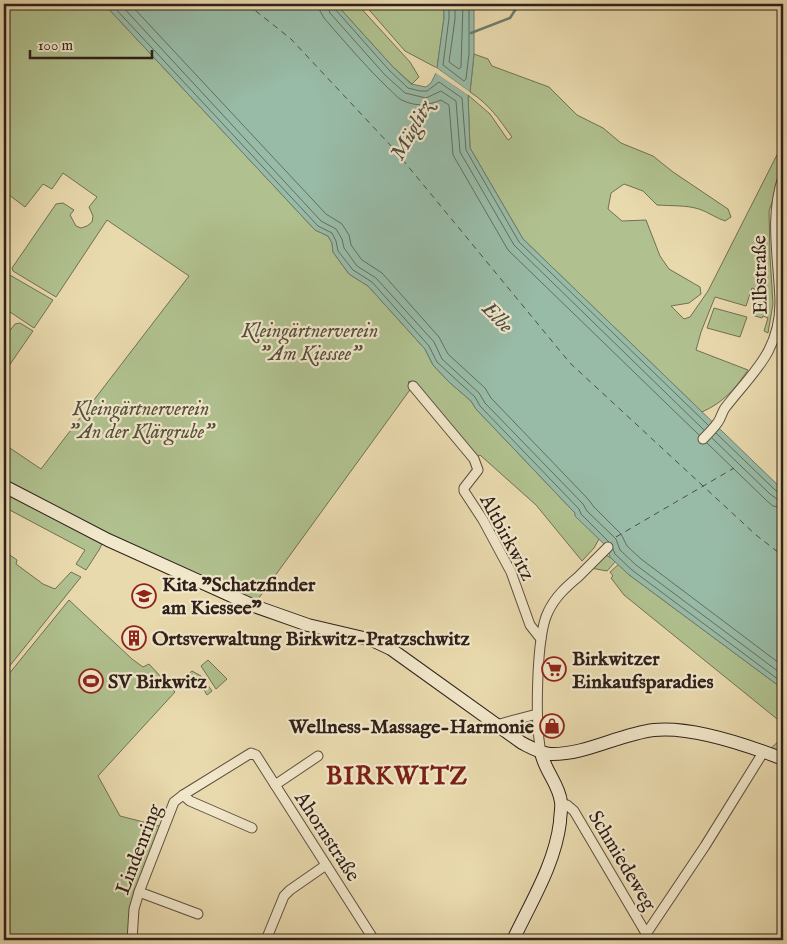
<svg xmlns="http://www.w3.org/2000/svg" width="787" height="944" font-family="'IM FELL English',serif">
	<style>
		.green { fill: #b0c18f; stroke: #707055 }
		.water { fill: #98bba7; stroke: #6e7d6f }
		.pier { fill: #e9daae }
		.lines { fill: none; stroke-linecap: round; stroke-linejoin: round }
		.shore { stroke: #646e61; stroke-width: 1 }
		.stream { stroke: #6e7d6f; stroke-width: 2.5 }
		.ferry { stroke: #4e4e45; stroke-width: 1; stroke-dasharray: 6 5; stroke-linecap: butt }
		.street-casing { stroke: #5e4e40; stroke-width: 11 }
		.secondary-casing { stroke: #2f201b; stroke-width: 14 }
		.street { stroke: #f1e7ca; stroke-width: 9 }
		.secondary { stroke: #f1e7ca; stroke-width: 12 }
		.labels { text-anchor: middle; stroke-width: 4.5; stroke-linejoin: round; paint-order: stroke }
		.street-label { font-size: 20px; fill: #2f201b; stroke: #f1e7ca }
		.park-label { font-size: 20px; font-style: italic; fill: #56503e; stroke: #f1e7ca }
		.poi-label { font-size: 20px; font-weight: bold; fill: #2f201b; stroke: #f1e7ca; text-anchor: start }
		.water-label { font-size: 21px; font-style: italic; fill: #4e4e45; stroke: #f1e7ca }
		.district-label { font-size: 25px; font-weight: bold; letter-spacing: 1px; fill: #7a1f14; stroke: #f1e7ca }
	</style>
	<rect width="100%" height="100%" fill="#e9daae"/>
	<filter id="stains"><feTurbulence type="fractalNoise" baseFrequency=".004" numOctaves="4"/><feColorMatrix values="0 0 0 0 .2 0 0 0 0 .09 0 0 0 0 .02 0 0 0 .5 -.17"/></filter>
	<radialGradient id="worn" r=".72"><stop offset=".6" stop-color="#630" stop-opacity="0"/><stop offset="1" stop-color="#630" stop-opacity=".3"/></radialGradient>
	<g class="green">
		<polygon points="4,4 104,4 315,230 328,236 332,243 333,252 349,274 368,286 425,349 433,365 449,382 471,401 476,409 575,513 576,516 599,539 594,548 582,561 536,505 480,455 477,457 412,381 408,382 412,387 256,602 197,578 4,482 4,444 41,469 189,276 107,220 56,297 13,271 12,268 56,204 63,203 74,210 70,215 76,226 81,228 87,226 92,222 93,216 89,207 97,197 63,173 52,189 43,184 25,207 4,191"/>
		<polygon points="336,4 357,4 410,62 419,77 412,84 393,67"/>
		<polygon points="364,4 444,4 444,18 437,68 405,51"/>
		<path d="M 474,54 L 488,59 L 492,66 L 549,87 L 577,115 L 603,128 L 621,143 L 653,156 L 673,172 L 728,209 L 731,217 L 725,221 C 716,218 708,212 699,209 C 686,205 671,206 657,205 L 643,191 L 624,184 L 611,193 L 608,209 L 622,221 L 646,220 L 660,256 L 669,269 L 700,287 L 701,294 L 689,303 L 671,306 L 684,319 L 690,317 L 708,291 L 783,143 L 783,171 L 769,211 L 770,256 L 773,304 L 768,333 L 764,331 L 768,318 L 763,316 L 762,318 L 752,315 L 759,291 L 752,288 L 746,306 L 715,297 L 701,332 L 696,350 L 748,370 C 735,389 724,402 702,412 L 523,239 L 470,148 L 468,95 L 490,114 L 508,140 L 512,137 C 498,118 490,105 470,92 Z"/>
		<polygon points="8,274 53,300 34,328 4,308 4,276"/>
		<polygon points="714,308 747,317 740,337 707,328"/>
		<polygon points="20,323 33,331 4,373 4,338 15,324"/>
		<polygon points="4,489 102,544 99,550 86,570 76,564 85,550 4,507"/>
		<polygon points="4,551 17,560 16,564 43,584 55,589 71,572 81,577 4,673"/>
		<polygon points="606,555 616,561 607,571 591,568"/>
		<polygon points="619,564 628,574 783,689 783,755 769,750 781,739 782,723 624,595 611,578 613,576 610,572"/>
		<polygon points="69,600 132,659 143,667 149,664 175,692 98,776 120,816 163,827 139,892 131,940 4,940 4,680"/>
		<polygon points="208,660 227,679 216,689 201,666"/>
		<polygon points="192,671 201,676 212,691 207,695 204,690 196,685 189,688 178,683"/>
	</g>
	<g class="water">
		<polygon points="104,4 336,4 393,67 411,84 426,87 431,83 436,73 468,95 470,148 523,239 783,490 783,689 628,574 610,557 607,547 575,516 575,513 476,409 471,401 449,382 433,365 425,349 368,286 349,274 333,252 332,243 328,236 315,230"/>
		<polygon points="444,4 474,4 474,54 470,92 437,68 444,18"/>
	</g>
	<polygon class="pier" points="435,67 470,92 468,95 434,72 436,70"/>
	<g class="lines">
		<g class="shore">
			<polyline points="111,4 318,226 332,233 336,241 338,251 353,270 372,282 429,346 437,362 475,397 480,406 579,509 581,514 609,542"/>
			<polyline points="120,4 321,221 336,229 342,239 344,248 357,266 376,278 434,342 442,359 479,393 485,403 583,504 587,511 616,539 620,550 636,565 783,675"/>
			<polyline points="130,4 326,214 342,224 349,235 351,245 362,260 382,273 439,337 448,354 485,388 491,398 588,499 594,507 621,534 627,546 641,559 783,666"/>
			<path d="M 319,4 L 320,11 L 324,18 C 345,42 366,67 389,89 C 394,93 398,99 404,101 C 417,107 429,105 441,100 L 449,105 L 453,155 L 508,250 L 699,435"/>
			<polyline points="327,4 330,13 385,75 405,93 426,98 441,91 456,101 460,152 514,245 704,430"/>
			<polyline points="333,4 335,9 389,70 408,88 420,91 427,91 439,82 462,98 466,150 519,242 708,425"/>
			<polyline points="449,4 449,18 443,65 464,81 466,79 469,54 469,4"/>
			<polyline points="455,4 455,19 449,62 459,69 461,67 463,4"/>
			<polyline points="716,433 774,489 779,493 783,494"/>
			<polyline points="712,438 770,494 777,499 783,500"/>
			<polyline points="707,443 766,500 773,506 783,508"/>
			<polyline points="613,549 615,554 632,570 783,683"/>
		</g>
		<polyline class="stream" points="471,33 510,18 519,4"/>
		<g class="ferry">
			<polyline points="247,4 291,39 393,148 570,363 756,535 783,556"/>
			<polyline points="616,537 734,468"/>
		</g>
		<g class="street-casing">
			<g id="street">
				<polyline points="413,386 474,459 478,470 464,488 464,491 483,520 511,572 530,625 541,639"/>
				<path d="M 703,439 C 708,434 714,428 718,422 C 721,418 722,412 725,408 C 752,373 780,352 780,302 C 779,261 769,218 783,177"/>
				<polyline points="496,725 537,714"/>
				<path d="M 541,752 C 535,724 536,636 548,612 C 555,597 566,587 578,577 C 588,567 598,557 608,547"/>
				<polyline points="275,785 318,756"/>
				<polyline points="183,795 190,801 252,828"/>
				<polyline points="561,803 567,805 574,811 650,940"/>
				<polyline points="139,892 198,914"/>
				<polyline points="132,940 134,909 139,892 174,802 183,795 251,753 256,755 374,940"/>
				<polyline points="266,940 284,896 290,890 326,865"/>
				<polyline points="642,940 705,846 764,751"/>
			</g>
		</g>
		<g class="secondary-casing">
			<g id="secondary">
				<path d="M 4,486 L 108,540 L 254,606 L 308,625 L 372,640 L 391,649 L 522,743 C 530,747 540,753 550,754 C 586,755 619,734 654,730 C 692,726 747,745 783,759"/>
				<path d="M 513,940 C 531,902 555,864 560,822 C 560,815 562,808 561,802 C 559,784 544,770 541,752"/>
			</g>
		</g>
		<use href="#street" class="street"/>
		<use href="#secondary" class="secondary"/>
	</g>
	<defs>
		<g id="school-ring" transform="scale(1.25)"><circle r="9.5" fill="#f1e7ca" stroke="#8f2418" stroke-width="1.5"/><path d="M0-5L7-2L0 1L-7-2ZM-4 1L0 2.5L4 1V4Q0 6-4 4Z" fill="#8f2418"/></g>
		<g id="building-ring" transform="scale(1.25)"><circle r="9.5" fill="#f1e7ca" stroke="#8f2418" stroke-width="1.5"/><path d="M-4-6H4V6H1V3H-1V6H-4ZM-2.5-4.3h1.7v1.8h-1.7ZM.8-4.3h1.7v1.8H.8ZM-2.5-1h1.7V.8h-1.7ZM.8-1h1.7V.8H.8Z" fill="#8f2418"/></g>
		<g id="supermarket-ring" transform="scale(1.25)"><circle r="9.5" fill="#f1e7ca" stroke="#8f2418" stroke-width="1.5"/><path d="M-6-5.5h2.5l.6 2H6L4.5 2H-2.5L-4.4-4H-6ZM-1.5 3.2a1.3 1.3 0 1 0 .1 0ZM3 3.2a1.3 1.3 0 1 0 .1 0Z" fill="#8f2418"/></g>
		<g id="stadium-ring" transform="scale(1.25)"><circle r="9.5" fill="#f1e7ca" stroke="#8f2418" stroke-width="1.5"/><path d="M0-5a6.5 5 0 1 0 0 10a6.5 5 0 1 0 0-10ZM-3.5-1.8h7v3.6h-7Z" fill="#8f2418"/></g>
		<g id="shop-ring" transform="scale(1.25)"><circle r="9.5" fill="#f1e7ca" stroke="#8f2418" stroke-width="1.5"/><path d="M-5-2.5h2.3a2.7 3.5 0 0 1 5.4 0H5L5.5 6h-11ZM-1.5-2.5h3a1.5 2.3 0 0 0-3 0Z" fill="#8f2418"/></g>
	</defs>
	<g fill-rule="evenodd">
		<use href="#school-ring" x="144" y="596"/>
		<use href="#building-ring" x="134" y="638"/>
		<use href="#supermarket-ring" x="554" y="669"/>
		<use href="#stadium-ring" x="91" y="681"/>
		<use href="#shop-ring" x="552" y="726"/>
	</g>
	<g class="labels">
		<g class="street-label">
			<text transform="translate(759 275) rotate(-91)" y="7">Elbstraße</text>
			<text transform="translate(508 537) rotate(62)" y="7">Altbirkwitz</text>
			<text transform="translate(328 836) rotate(57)" y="7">Ahornstraße</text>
			<text transform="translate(138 849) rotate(-69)" y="7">Lindenring</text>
			<text transform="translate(623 860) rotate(59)" y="7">Schmiedeweg</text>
		</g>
		<g class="park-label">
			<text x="310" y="337">Kleingärtnerverein<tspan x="310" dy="23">"Am Kiessee"</tspan></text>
			<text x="141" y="415">Kleingärtnerverein<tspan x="141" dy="23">"An der Klärgrube"</tspan></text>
		</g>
		<g class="poi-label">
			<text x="162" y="591">Kita "Schatzfinder<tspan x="162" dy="23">am Kiessee"</tspan></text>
			<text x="152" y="645">Ortsverwaltung Birkwitz-Pratzschwitz</text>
			<text x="572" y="665">Birkwitzer<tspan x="572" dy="23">Einkaufsparadies</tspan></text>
			<text x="108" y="688">SV Birkwitz</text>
			<text x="534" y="733" text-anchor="end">Wellness-Massage-Harmonie</text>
		</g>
		<g class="water-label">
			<text transform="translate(411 130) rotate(-61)" y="7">Müglitz</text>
			<text transform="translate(498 317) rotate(46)" y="7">Elbe</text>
		</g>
		<g class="district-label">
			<text x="397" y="784">BIRKWITZ</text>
		</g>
	</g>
	<rect width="787" height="944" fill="none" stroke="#e9daae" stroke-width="20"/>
	<rect x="5" y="5" width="777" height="934" fill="none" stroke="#2f201b" stroke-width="2.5"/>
	<rect x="10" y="10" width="767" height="924" fill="none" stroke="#2f201b"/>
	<path d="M30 50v8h122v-8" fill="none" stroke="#2f201b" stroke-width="2.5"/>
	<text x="38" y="50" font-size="15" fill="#2f201b" stroke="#f1e7ca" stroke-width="4" paint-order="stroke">100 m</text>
	<rect width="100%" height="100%" filter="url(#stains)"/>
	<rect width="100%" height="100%" fill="url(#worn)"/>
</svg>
